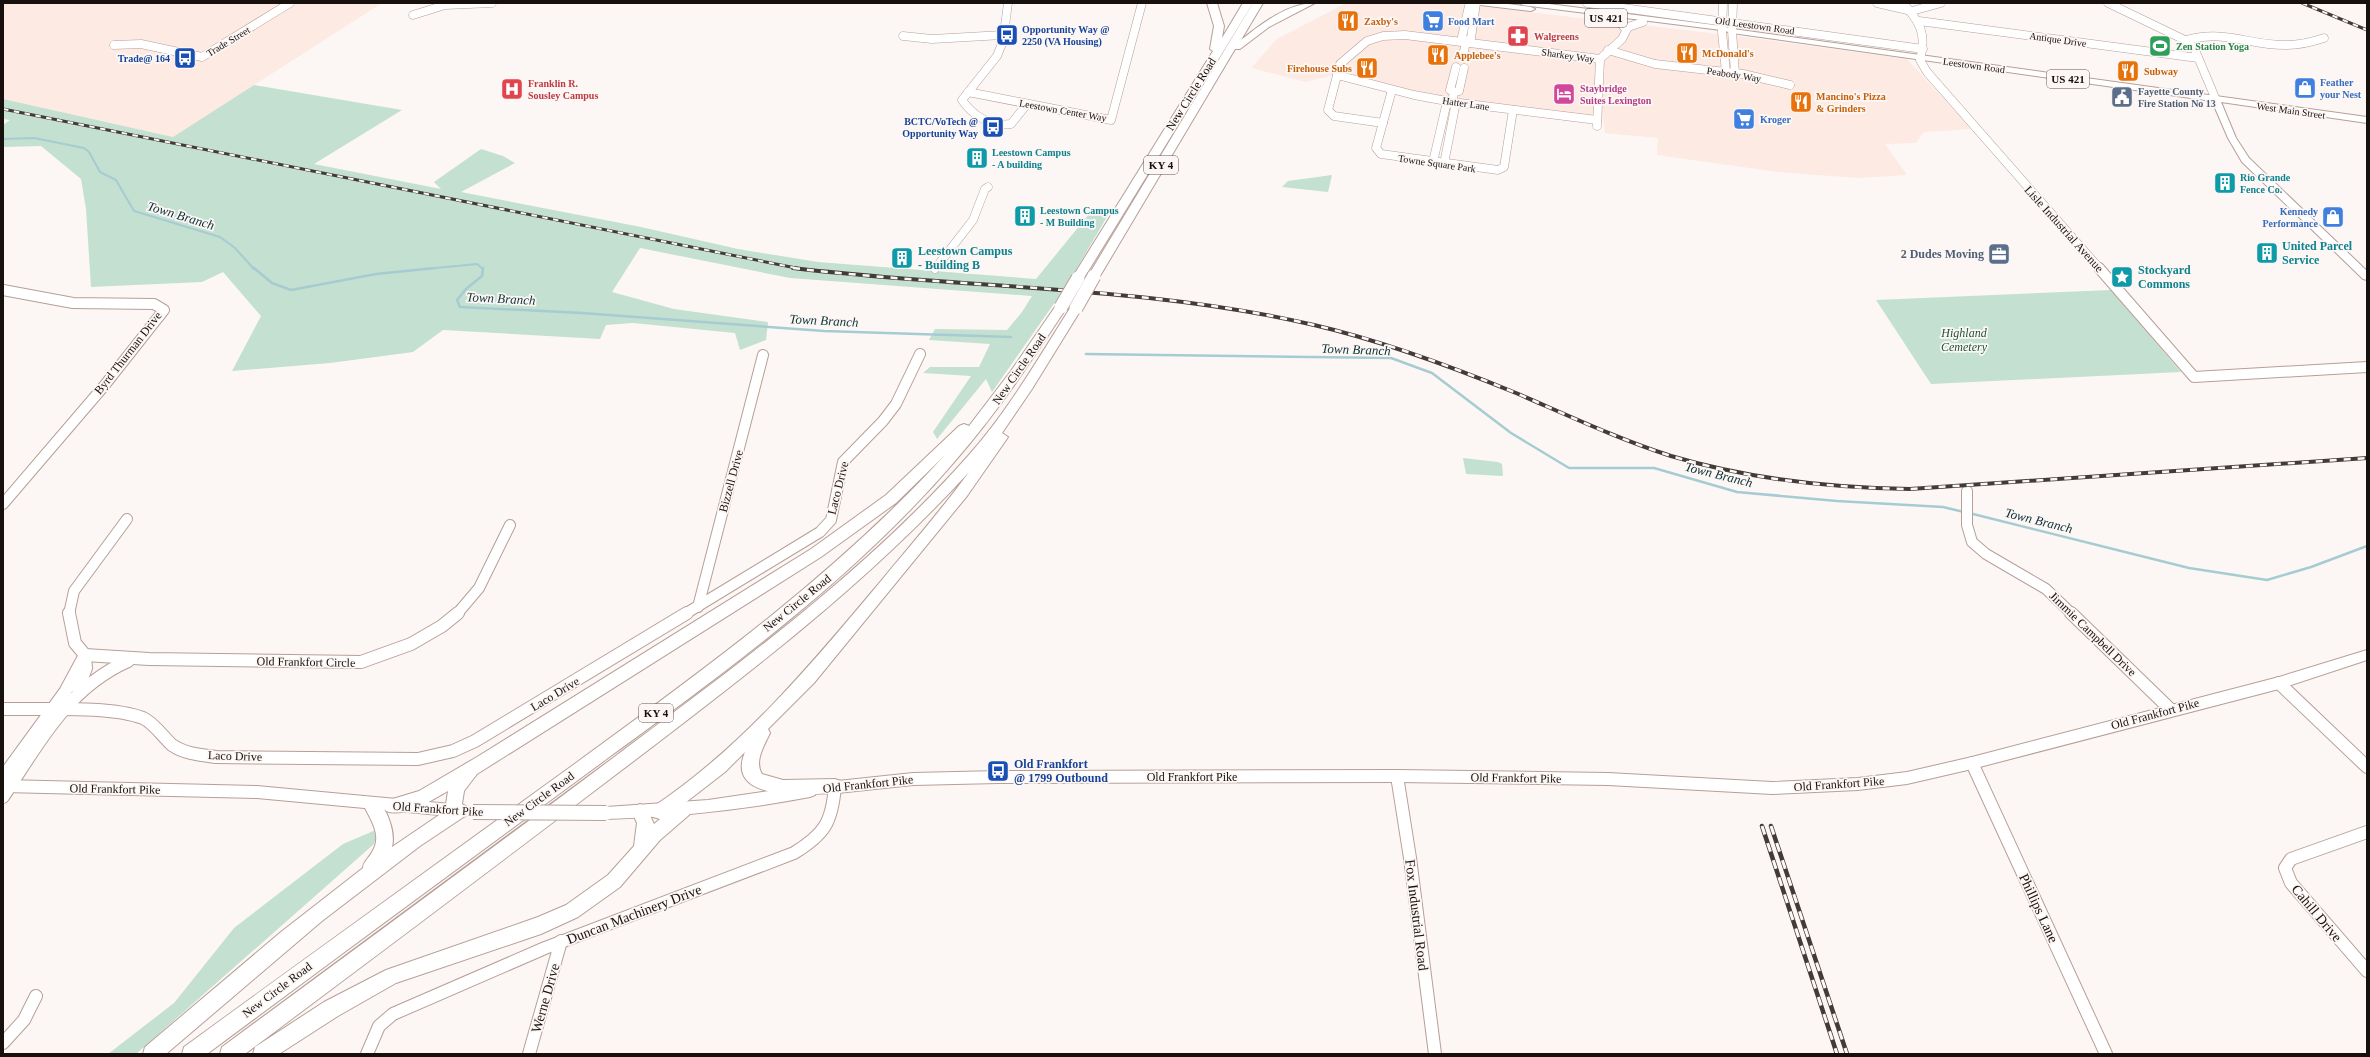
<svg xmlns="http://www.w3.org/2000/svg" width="2370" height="1057" font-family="'Times New Roman',serif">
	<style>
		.commercial { fill: #fdeae2 }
		.green { fill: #c3e0d0 }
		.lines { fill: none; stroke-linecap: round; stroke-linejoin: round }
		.stream-far1 { stroke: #a6ccd2; stroke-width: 2 }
		.stream { stroke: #a6ccd2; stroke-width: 2.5 }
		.minor-far2-casing { stroke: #b79f97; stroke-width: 9 }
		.minor-far1-casing { stroke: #b79f97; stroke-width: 12 }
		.minor-casing { stroke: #b79f97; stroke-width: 14 }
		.major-casing { stroke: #b79f97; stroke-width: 2 }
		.highway-casing { stroke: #b79f97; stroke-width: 2 }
		.minor-far2 { stroke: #fff; stroke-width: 8 }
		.minor-far1 { stroke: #fff; stroke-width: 10 }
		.minor { stroke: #fff; stroke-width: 12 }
		.major { fill: #fff; fill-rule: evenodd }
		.highway { fill: #fff; fill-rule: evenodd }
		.rail-far2-casing { stroke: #423b38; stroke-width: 3 }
		.rail-far1-casing { stroke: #423b38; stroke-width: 4 }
		.rail-casing { stroke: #423b38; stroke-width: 4.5 }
		.rail-far2 { stroke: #fcf7f5; stroke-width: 2; stroke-dasharray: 5.5; stroke-linecap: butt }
		.rail-far1 { stroke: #fcf7f5; stroke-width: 2.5; stroke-dasharray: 7; stroke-linecap: butt }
		.rail { stroke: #fcf7f5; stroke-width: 3; stroke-dasharray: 9; stroke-linecap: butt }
		.major-bridge-casing { stroke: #b79f97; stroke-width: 16; stroke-linecap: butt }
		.highway-bridge-casing { stroke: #b79f97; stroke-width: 15; stroke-linecap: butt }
		.major-bridge { stroke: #fff; stroke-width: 14 }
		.highway-bridge { stroke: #fff; stroke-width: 13 }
		.labels { text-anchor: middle; stroke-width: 3.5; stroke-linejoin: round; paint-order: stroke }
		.far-food-label { font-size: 10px; font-weight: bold; fill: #c56008; stroke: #fcf7f5; text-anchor: start }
		.far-shop-label { font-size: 10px; font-weight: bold; fill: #366cbe; stroke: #fcf7f5; text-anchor: start }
		.far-street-label { font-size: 10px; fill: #18100d; stroke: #fcf7f5 }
		.far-transit-label { font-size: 10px; font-weight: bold; fill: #164399; stroke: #fcf7f5; text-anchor: end }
		.far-health-label { font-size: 10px; font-weight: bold; fill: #be3a42; stroke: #fcf7f5; text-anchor: start }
		.far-leisure-label { font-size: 10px; font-weight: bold; fill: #27864d; stroke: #fcf7f5; text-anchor: start }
		.far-hotel-label { font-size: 10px; font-weight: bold; fill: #b23c85; stroke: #fcf7f5; text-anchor: start }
		.far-service-label { font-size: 10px; font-weight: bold; fill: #4e5e75; stroke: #fcf7f5; text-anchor: start }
		.far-culture-label { font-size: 10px; font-weight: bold; fill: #0d838f; stroke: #fcf7f5; text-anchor: start }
		.shield { fill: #fcf7f5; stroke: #5c5553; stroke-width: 1 }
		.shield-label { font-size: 11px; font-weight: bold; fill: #18100d }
		.street-label { font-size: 12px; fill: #18100d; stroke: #fcf7f5 }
		.culture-label { font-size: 12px; font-weight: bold; fill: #0d838f; stroke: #fcf7f5; text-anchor: start }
		.service-label { font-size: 12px; font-weight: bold; fill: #4e5e75; stroke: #fcf7f5; text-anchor: end }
		.park-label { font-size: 12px; font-style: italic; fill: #1e533b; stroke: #fcf7f5 }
		.transit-label { font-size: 12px; font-weight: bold; fill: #164399; stroke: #fcf7f5; text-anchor: start }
		.water-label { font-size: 13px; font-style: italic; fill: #0a3035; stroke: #fcf7f5 }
		.near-street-label { font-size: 14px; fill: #18100d; stroke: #fcf7f5 }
	</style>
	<rect width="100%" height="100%" fill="#fcf7f5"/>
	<g class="commercial">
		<polygon points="3,3 382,3 173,137 3,99"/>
		<polygon points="1346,3 1450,3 1745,37 1907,59 1971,129 1924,132 1916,143 1885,144 1907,175 1858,178 1778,172 1657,155 1658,138 1605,133 1603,118 1429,96 1345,72 1306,82 1251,68 1277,39"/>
	</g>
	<g class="green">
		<polygon points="254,85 402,110 314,164 441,189 434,182 481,149 503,156 515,163 461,192 641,227 738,249 818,262 1036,279 1089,214 1108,215 1067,285 992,392 986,379 937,439 933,432 971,376 923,373 930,367 979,367 990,344 929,340 935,329 1007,330 1022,312 1032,296 790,278 640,248 612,292 674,309 768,322 766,340 740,350 735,333 633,323 606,325 600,339 443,330 413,352 330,363 232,371 261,316 223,272 202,282 91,287 86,209 81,179 41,146 3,147 3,125 10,120 3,119 3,99 173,137"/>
		<polygon points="1332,175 1328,192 1282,187 1288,181"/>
		<polygon points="2111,290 2181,372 1931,384 1876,300"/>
		<polygon points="1463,458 1498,462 1502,464 1503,476 1466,474"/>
		<polygon points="378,829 374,844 136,1054 108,1054 174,1003 234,928 343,844"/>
	</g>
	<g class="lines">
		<g class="stream-far1">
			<polyline points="3,139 34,138 84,148 89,152 100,172 116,180 134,211 220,237 235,248 254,269"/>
			<polyline points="425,269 477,264 483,269"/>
		</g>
		<g class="stream">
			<polyline points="254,268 272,283 291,290 376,274 435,268"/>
			<polyline points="483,268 482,276 466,289 457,300 460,307 582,313 824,331 1011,337"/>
			<polyline points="1086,354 1391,358 1432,373 1511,433 1569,468 1654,468 1737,492 1837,501 1943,507 1964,512"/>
			<polyline points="1969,513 2189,568 2267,580 2311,567 2367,546"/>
		</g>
		<g class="minor-far2-casing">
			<g id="minor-far2">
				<path d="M 1008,3 L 1003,41 L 997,56 L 962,100 C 973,116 991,127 1011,124 L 1027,104"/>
				<polyline points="1587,3 1923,49"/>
				<polyline points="1723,3 1722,32 1726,72"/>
				<polyline points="1733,3 1732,31 1735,73"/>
				<polyline points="1877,3 1912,11 1941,3"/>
				<path d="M 1903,3 C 1920,22 1927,34 1920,60 L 1927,72 L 2100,269"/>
				<polyline points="2108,3 2189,42 2195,50 2216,100"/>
				<polyline points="413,15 445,5 492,3"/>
				<polyline points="1609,18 1617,20 1626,29"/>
				<polyline points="1919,21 2198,58"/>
				<polyline points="903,36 932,39 1003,35"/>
				<path d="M 2186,40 C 2226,29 2250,46 2287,45 C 2300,45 2312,42 2324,38"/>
				<polyline points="1466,42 1462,37 1469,6 1474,3"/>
				<polyline points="114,45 141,44 202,57 290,3"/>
				<polyline points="1608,50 1655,64 1743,74 1790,85"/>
				<polyline points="1464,51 1466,42 1471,38 1476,3"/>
				<polyline points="1337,75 1414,95 1452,102 1597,120"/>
				<polyline points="1392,90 1376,148 1381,154 1498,170 1504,167 1513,110"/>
				<polyline points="968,92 1111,120 1142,3"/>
				<polyline points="1454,92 1459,91 1464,68"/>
				<polyline points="1454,92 1450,90 1456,67"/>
				<polyline points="1383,123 1334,116 1328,110 1340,64 1367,41 1383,36 1405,35 1600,59"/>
				<polyline points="1597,126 1600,59 1622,39 1628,27 1643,22"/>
				<polyline points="1433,162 1446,106 1452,102 1454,92"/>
				<polyline points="1444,164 1455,107 1452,102"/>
				<polyline points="935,269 973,220 985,189 988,187"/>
			</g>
		</g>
		<g class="minor-far1-casing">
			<g id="minor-far1">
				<polyline points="2099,268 2194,377 2367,367"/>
				<polyline points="3,290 73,303 154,304 164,310 104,386 3,504"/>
				<polyline points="1967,491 1967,525 1972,542 1986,554 2046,589 2072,614"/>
				<polyline points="698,607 763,355"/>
				<polyline points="69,614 74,591 127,519"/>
				<polyline points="457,614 479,588 510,525"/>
				<polyline points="685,614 820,532 831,520 843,462 883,421 896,404 920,354"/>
			</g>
		</g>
		<g class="minor-casing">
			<g id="minor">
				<polyline points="69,613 75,643 85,655 149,659 361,662 411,644 442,626 458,613"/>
				<polyline points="2071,613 2171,710"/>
				<polyline points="2279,683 2367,767"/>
				<path d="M 3,709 C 41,710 109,705 143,718 C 154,723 163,737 172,745 C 185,754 201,755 216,757 L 418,759 L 453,751 L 475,741 L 687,613"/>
				<polyline points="1972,763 2106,1054"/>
				<polyline points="1397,776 1410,858 1435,1054"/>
				<polyline points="3,777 65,692 85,655 86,668 78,689"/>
				<path d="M 3,797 C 38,744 67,688 128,661"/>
				<polyline points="2367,832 2291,859 2285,868 2291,883 2367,971"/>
				<polyline points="3,1043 24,1020 36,996"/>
				<path d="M 367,1054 L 379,1026 L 393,1014 L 545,948 L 794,853 C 825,834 832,822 835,786"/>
				<polyline points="529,1054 561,941"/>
			</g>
		</g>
		<g class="major-casing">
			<g id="major">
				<polygon points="1476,3 1500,3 1531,7 1535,9 1531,11 1480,5"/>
				<polygon points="1519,3 1541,3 1722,26 1733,29 2367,117 2367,123 2221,102 2236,138 2249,158 2367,271 2367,280 2363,279 2242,162 2228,138 2212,101 1732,33 1721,30 1523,5"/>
				<polygon points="2367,650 2367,660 2279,689 1972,769 1907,784 1858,790 1772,794 1608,785 1397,782 998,783 913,785 828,794 823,792 821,788 823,784 828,782 913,773 998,771 1397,770 1608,773 1772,782 1858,778 1907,772 1972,757 2279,677"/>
				<polygon points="3,780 257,786 461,805 466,806 468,811 466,816 461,817 257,798 3,792"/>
				<path d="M 810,785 L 815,787 L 817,791 L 815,795 L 810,797 C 742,810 675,817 606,819 L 601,818 L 599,813 L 601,808 L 606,807 L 708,800 Z"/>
			</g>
		</g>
		<g class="highway-casing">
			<g id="highway">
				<polygon points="1207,3 1217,3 1224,26 1222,38 1243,3 1253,3 1084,278 1082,281 1074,281 1072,278 1213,51 1210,49 1214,26"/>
				<path d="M 1253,3 L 1263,3 L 1241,40 C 1261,24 1288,3 1315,3 L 1269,27 L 1240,49 L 1235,49 L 1100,276 L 1098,279 L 1090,279 L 1088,276 Z"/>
				<path d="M 1061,303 L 1067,307 C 1032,360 997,413 955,461 C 843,592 697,692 559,794 C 442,880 324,967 207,1054 L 182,1054 L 184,1047 C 312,953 441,861 569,768 C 701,672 834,576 945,455 L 896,503 L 821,557 L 477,774 L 464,791 L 462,804 L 465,806 L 467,811 L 465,816 L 420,846 L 322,921 L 166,1054 L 143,1054 L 145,1047 L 281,932 L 363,868 C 363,862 369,858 372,852 C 383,835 370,819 363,804 L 365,799 L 371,797 C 386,802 396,832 392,847 L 445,811 L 448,791 C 432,800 405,818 386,811 L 384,806 L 386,801 L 419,791 L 477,757 L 811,549 L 886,495 L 959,426 L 964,424 L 969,426 L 1011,371 L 1057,304 Z"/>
				<path d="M 1076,304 L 1082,308 L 1032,389 L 1002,433 L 1008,437 L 1006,440 L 967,496 L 814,683 L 768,729 L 770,733 C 764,746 754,761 762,774 L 783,780 L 835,779 L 841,781 L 843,786 L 841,791 L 835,793 C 809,794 724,803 745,752 L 725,772 L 685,803 L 689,805 L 691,810 L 689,815 L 660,840 L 620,887 L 578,917 L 541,934 L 396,983 L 338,1016 L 279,1054 L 253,1054 L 255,1047 L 324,1002 L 386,970 L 538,917 L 566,905 L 608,875 L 634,846 L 637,823 L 632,812 L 634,807 L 640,804 L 646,807 L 654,824 L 660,819 L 653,817 L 651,812 L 653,807 C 741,748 809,667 876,587 C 907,549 940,512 969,472 C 863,588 739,681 614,776 C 492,869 368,962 245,1054 L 220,1054 L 222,1047 C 354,950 486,853 617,755 C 740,663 866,571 968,456 C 1009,410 1039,357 1072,305 Z"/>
			</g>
		</g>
		<use href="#minor-far2" class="minor-far2"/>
		<use href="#minor-far1" class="minor-far1"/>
		<use href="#minor" class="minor"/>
		<use href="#major" class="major"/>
		<use href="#highway" class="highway"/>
		<g class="rail-far2-casing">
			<g id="rail-far2">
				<polyline points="2302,3 2367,30"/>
				<polyline points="3,109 801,269"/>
			</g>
		</g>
		<g class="rail-far1-casing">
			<path id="rail-far1" d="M 793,268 C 966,289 1143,285 1314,325 C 1383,341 1450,366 1516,393 C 1567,415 1618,439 1671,456 C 1749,479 1829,488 1910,489 L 2367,458"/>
		</g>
		<g class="rail-casing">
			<g id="rail">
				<polyline points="1762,826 1837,1054"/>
				<polyline points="1771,826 1847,1054"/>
			</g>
		</g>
		<use href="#rail-far2" class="rail-far2"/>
		<use href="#rail-far1" class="rail-far1"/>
		<use href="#rail" class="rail"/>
		<g class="major-bridge-casing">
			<polyline id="major-bridge" points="473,812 606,813"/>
		</g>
		<g class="highway-bridge-casing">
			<g id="highway-bridge">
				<polyline points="1061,307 1078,278"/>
				<polyline points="1076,308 1094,276"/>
			</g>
		</g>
		<use href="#major-bridge" class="major-bridge"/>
		<use href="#highway-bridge" class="highway-bridge"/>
	</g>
	<defs>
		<g id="restaurant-square" transform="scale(1.15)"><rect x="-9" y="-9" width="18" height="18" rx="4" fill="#e8710a" stroke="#fcf7f5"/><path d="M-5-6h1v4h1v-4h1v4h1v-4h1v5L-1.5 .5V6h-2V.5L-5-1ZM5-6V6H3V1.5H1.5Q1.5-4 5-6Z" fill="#fff"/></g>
		<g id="supermarket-square" transform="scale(1.15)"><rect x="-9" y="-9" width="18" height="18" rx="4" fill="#3f7fe0" stroke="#fcf7f5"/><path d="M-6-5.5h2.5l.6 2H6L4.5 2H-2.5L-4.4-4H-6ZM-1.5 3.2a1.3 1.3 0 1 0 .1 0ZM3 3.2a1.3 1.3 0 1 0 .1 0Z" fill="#fff"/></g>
		<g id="bus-square" transform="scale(1.15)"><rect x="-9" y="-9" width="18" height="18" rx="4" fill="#1a4fb4" stroke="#fcf7f5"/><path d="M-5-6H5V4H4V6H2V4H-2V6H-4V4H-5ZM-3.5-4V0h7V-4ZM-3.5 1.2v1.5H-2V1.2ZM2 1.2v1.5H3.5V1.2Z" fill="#fff"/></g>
		<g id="pharmacy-square" transform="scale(1.15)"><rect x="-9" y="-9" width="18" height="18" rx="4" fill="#e0444e" stroke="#fcf7f5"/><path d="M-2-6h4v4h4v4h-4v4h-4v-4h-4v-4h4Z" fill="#fff"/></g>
		<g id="stadium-square" transform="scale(1.15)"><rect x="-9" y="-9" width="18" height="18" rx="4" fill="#2e9e5b" stroke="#fcf7f5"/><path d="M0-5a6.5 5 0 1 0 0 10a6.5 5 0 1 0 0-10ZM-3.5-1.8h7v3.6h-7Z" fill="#fff"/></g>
		<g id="shop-square" transform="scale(1.15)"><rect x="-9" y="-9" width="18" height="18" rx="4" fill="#3f7fe0" stroke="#fcf7f5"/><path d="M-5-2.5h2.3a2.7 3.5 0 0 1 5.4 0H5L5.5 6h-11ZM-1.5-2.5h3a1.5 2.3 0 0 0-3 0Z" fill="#fff"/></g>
		<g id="hospital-square" transform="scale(1.15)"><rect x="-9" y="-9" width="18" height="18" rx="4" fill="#e0444e" stroke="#fcf7f5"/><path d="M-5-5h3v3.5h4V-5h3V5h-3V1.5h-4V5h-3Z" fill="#fff"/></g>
		<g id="hotel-square" transform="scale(1.15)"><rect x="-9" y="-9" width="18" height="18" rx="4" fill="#d1479c" stroke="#fcf7f5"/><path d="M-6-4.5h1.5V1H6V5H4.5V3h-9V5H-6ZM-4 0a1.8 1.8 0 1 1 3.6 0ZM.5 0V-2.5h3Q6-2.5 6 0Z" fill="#fff"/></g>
		<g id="civic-square" transform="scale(1.15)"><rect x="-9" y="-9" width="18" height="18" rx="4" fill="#5c6f8a" stroke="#fcf7f5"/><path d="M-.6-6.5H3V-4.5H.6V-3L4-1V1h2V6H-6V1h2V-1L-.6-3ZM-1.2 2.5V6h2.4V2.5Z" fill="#fff"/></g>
		<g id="building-square" transform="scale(1.15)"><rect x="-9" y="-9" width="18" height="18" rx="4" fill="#0f9aa8" stroke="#fcf7f5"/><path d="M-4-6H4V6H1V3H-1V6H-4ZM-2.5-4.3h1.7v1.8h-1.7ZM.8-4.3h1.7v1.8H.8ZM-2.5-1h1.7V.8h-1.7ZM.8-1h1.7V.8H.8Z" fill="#fff"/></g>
		<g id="office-square" transform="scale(1.15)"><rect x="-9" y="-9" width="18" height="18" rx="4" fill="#5c6f8a" stroke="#fcf7f5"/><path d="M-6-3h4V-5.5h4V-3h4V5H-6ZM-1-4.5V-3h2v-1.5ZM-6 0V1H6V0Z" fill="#fff"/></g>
		<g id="sight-square" transform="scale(1.15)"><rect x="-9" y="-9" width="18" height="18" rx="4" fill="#0f9aa8" stroke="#fcf7f5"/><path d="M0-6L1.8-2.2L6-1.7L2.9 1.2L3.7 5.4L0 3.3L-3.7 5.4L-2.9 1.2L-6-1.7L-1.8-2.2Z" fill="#fff"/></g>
	</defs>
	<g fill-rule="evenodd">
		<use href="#restaurant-square" x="1348" y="21"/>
		<use href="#supermarket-square" x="1433" y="21"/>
		<use href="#bus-square" x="1007" y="35"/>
		<use href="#pharmacy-square" x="1518" y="36"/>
		<use href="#stadium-square" x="2160" y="46"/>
		<use href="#restaurant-square" x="1687" y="53"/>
		<use href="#restaurant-square" x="1438" y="55"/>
		<use href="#bus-square" x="185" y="58"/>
		<use href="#restaurant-square" x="1367" y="68"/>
		<use href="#restaurant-square" x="2128" y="71"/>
		<use href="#shop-square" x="2305" y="88"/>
		<use href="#hospital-square" x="512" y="89"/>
		<use href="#hotel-square" x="1564" y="94"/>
		<use href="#civic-square" x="2122" y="97"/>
		<use href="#restaurant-square" x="1801" y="102"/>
		<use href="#supermarket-square" x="1744" y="119"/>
		<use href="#bus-square" x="993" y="127"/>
		<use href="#building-square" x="977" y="158"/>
		<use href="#building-square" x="2225" y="183"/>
		<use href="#building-square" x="1025" y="216"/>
		<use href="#shop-square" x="2333" y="217"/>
		<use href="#building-square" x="2267" y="253"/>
		<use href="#office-square" x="1999" y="254"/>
		<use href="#building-square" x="902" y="258"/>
		<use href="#sight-square" x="2122" y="277"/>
		<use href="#bus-square" x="998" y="771"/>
	</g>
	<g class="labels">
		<g class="far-food-label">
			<text x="1364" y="25">Zaxby's</text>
			<text x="1702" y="57">McDonald's</text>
			<text x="1454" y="59">Applebee's</text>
			<text x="1352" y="72" text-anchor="end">Firehouse Subs</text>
			<text x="2144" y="75">Subway</text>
			<text x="1816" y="100">Mancino's Pizza<tspan x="1816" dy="12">&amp; Grinders</tspan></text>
		</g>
		<g class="far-shop-label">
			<text x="1448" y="25">Food Mart</text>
			<text x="2320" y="86">Feather<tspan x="2320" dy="12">your Nest</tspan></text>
			<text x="1760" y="123">Kroger</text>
			<text x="2318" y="215" text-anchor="end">Kennedy<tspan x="2318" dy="12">Performance</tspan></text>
		</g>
		<g class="far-street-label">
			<text transform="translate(1755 25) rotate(8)" y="4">Old Leestown Road</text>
			<text transform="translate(2058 39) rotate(8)" y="4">Antique Drive</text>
			<text transform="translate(228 41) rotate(-31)" y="4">Trade Street</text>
			<text transform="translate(1568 55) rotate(8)" y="4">Sharkey Way</text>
			<text transform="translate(1974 65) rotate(8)" y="4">Leestown Road</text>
			<text transform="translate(1734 74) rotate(9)" y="4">Peabody Way</text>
			<text transform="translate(1466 103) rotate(8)" y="4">Hatter Lane</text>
			<text transform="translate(1063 110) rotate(10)" y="4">Leestown Center Way</text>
			<text transform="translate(2291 110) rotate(8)" y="4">West Main Street</text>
			<text transform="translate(1437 163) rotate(8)" y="4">Towne Square Park</text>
		</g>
		<g class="far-transit-label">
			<text x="1022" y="33" text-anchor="start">Opportunity Way @<tspan x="1022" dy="12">2250 (VA Housing)</tspan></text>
			<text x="170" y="62">Trade@ 164</text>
			<text x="978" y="125">BCTC/VoTech @<tspan x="978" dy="12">Opportunity Way</tspan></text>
		</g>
		<g class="far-health-label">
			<text x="1534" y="40">Walgreens</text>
			<text x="528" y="87">Franklin R.<tspan x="528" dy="12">Sousley Campus</tspan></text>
		</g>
		<g class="far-leisure-label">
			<text x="2176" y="50">Zen Station Yoga</text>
		</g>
		<g class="far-hotel-label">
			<text x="1580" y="92">Staybridge<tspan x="1580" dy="12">Suites Lexington</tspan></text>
		</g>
		<g class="far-service-label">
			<text x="2138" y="95">Fayette County<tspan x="2138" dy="12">Fire Station No 13</tspan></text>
		</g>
		<g class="far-culture-label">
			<text x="992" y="156">Leestown Campus<tspan x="992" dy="12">- A building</tspan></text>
			<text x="2240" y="181">Rio Grande<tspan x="2240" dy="12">Fence Co.</tspan></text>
			<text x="1040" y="214">Leestown Campus<tspan x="1040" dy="12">- M Building</tspan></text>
		</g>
		<g class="shield">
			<rect x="1585" y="9" width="42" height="18" rx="3"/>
			<rect x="2047" y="70" width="42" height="18" rx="3"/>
			<rect x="1144" y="156" width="34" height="18" rx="3"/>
			<rect x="639" y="704" width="34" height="18" rx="3"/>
		</g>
		<g class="shield-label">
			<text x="1606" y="22">US 421</text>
			<text x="2068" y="83">US 421</text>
			<text x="1161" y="169">KY 4</text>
			<text x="656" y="717">KY 4</text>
		</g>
		<g class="street-label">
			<text transform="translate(1191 94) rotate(-58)" y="4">New Circle Road</text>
			<text transform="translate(2064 229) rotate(48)" y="4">Lisle Industrial Avenue</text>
			<text transform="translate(128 353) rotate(-52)" y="4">Byrd Thurman Drive</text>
			<text transform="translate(1019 369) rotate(-55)" y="4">New Circle Road</text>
			<text transform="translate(731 481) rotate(-75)" y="4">Bizzell Drive</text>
			<text transform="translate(838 488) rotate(-76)" y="4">Laco Drive</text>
			<text transform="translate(797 603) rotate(-39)" y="4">New Circle Road</text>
			<text transform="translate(2093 634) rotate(44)" y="4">Jimmie Campbell Drive</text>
			<text transform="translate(306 662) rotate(1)" y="4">Old Frankfort Circle</text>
			<text transform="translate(555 694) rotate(-31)" y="4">Laco Drive</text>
			<text transform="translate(2155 714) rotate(-15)" y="4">Old Frankfort Pike</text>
			<text transform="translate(235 756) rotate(2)" y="4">Laco Drive</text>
			<text x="1192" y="781">Old Frankfort Pike</text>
			<text transform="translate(1516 778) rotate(1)" y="4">Old Frankfort Pike</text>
			<text transform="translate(868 784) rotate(-6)" y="4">Old Frankfort Pike</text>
			<text transform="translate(1839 784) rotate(-4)" y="4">Old Frankfort Pike</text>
			<text transform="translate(115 789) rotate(1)" y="4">Old Frankfort Pike</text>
			<text transform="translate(539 799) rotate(-36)" y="4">New Circle Road</text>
			<text transform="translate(438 809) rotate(4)" y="4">Old Frankfort Pike</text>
			<text transform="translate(277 990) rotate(-37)" y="4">New Circle Road</text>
		</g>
		<g class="culture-label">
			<text x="2282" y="250">United Parcel<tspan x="2282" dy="14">Service</tspan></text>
			<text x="918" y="255">Leestown Campus<tspan x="918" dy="14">- Building B</tspan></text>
			<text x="2138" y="274">Stockyard<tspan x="2138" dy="14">Commons</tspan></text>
		</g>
		<g class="service-label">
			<text x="1984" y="258">2 Dudes Moving</text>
		</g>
		<g class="park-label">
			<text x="1964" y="337">Highland<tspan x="1964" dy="14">Cemetery</tspan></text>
		</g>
		<g class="transit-label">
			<text x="1014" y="768">Old Frankfort<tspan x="1014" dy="14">@ 1799 Outbound</tspan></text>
		</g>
		<g class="water-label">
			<text transform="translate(181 215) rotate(17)" y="5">Town Branch</text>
			<text transform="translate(501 298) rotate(3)" y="5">Town Branch</text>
			<text transform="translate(824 320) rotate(3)" y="5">Town Branch</text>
			<text transform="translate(1356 349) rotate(2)" y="5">Town Branch</text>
			<text transform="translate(1719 474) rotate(14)" y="5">Town Branch</text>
			<text transform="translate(2039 520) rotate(14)" y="5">Town Branch</text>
		</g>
		<g class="near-street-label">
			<text transform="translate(2039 908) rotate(65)" y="5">Phillips Lane</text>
			<text transform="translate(2317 913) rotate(50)" y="5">Cahill Drive</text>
			<text transform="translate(634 914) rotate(-21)" y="5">Duncan Machinery Drive</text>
			<text transform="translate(1417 915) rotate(83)" y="5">Fox Industrial Road</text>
			<text transform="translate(545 998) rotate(-74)" y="5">Werne Drive</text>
		</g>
	</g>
	<rect width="2370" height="1057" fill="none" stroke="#18100d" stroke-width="8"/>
</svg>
